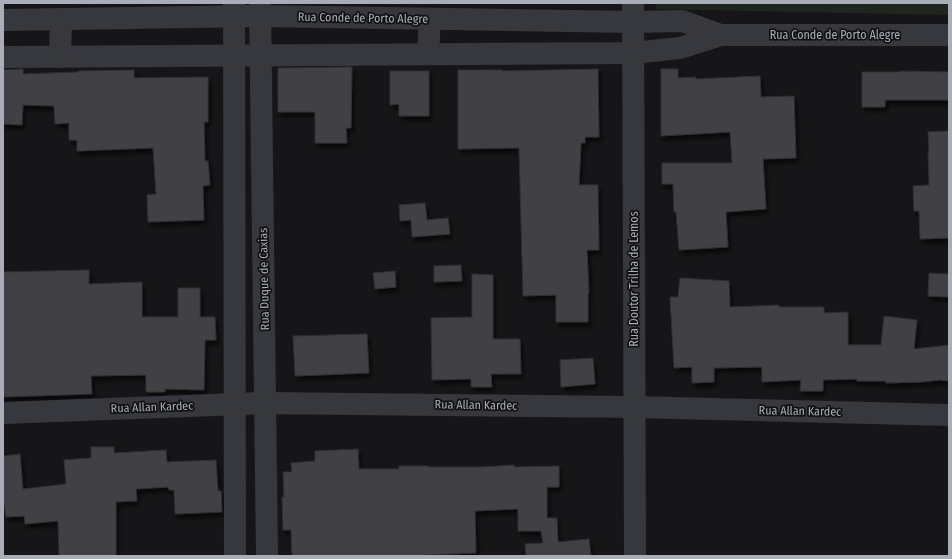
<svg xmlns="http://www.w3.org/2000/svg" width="952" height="559" font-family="'Fira Sans Condensed',sans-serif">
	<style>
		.green { fill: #1e261f }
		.building { fill: #404145; stroke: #303034; filter: url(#shadow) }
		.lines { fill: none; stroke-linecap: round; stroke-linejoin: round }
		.minor { stroke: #37383d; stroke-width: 22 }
		.labels { text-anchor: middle; stroke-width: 3.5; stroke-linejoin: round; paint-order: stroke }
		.street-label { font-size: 12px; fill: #a8adb8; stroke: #111113 }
	</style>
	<defs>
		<filter id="shadow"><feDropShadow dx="2.5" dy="4.5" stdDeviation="2" flood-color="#0009"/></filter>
	</defs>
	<rect width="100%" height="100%" fill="#161618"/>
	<polygon class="green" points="656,3 949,3 949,15 656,9"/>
	<g class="building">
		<polygon points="352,67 351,128 346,128 347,143 315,143 315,112 278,112 278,68"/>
		<polygon points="23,69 23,74 78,72 78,71 134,70 134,78 208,77 208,122 204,122 205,161 208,161 210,185 203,186 204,220 148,222 147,195 156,194 153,148 77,151 77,140 69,140 69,123 55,124 54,106 23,105 22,125 3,124 3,70"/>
		<polygon points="598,69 599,137 585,137 585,143 581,143 579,185 598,185 599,250 587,250 589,293 588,293 588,322 556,322 556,295 523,296 519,148 458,149 458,70 502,70 502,71"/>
		<polygon points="661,69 678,69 678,78 696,77 696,79 760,76 761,97 794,96 796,158 763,159 766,209 726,212 728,247 679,250 676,212 674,212 673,184 662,184 662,163 732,163 730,132 661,136"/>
		<polygon points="390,71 429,71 429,116 399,116 399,104 390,105"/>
		<polygon points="900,71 949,72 949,100 885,100 885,107 862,107 862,72 900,72"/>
		<polygon points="949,131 949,238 920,239 919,211 914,211 913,186 929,185 928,152 929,152 928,132"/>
		<polygon points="425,203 427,220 448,218 450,234 412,237 411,220 400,221 399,205"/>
		<polygon points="461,265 462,281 434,282 434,266"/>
		<polygon points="89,270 89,284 142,282 142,317 178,317 178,288 200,288 200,317 215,317 216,340 205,340 204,390 165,389 165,392 146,392 146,375 91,376 92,394 3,397 3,272"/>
		<polygon points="395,271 396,287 375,289 373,273"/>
		<polygon points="929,273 949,274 949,297 928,296"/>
		<polygon points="472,274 493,275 493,339 520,339 521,374 491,374 492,387 471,387 471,379 432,380 431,318 472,317"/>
		<polygon points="680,278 729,281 730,307 779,305 779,307 824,307 824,313 848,312 848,345 881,345 884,316 917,320 914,349 949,345 949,381 939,380 923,382 886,383 886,381 857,381 857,379 823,380 823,391 800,391 801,380 762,382 762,367 714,368 714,382 692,383 692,367 674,368 670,297 678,297"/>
		<polygon points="367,334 369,373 295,376 293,336"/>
		<polygon points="593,358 595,384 561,387 560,360"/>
		<polygon points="91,447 114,447 114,453 166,450 167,462 216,460 218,491 221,491 222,512 175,514 174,490 169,490 168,487 136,489 137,501 116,502 116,556 59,556 58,521 25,524 24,516 6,517 4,504 3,504 3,456 20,454 23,489 66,484 64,460 91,458"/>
		<polygon points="358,449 359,469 399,469 399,466 428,466 428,467 482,467 514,465 514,467 559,466 559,487 547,487 547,518 557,518 558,542 589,539 591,556 526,556 525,544 543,543 541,531 518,531 518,509 475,511 476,553 424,555 424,556 292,556 291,530 283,530 282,497 284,497 283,472 292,472 291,463 315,461 315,451"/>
	</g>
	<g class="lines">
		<g class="minor">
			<polyline points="260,3 267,556"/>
			<polyline points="633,3 635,556"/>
			<polyline points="234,4 235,556"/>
			<polyline points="3,20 260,16 633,22 682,21 721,35"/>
			<polyline points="428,54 430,19"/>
			<polyline points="3,57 633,53 680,48 721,35 949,35"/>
			<polyline points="60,57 61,19"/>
			<polyline points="3,413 266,403 634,407 949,415"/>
		</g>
	</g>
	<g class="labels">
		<g class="street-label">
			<text transform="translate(363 18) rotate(1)" y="4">Rua Conde de Porto Alegre</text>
			<text x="835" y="39">Rua Conde de Porto Alegre</text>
			<text transform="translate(264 279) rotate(-91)" y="4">Rua Duque de Caxias</text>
			<text transform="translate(634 279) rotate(-90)" y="4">Rua Doutor Trilha de Lemos</text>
			<text transform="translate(476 405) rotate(1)" y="4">Rua Allan Kardec</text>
			<text transform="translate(152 407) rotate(-2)" y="4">Rua Allan Kardec</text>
			<text transform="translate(800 411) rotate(1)" y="4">Rua Allan Kardec</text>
		</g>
	</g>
	<rect width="952" height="559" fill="none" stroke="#a8adb8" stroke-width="8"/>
</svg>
